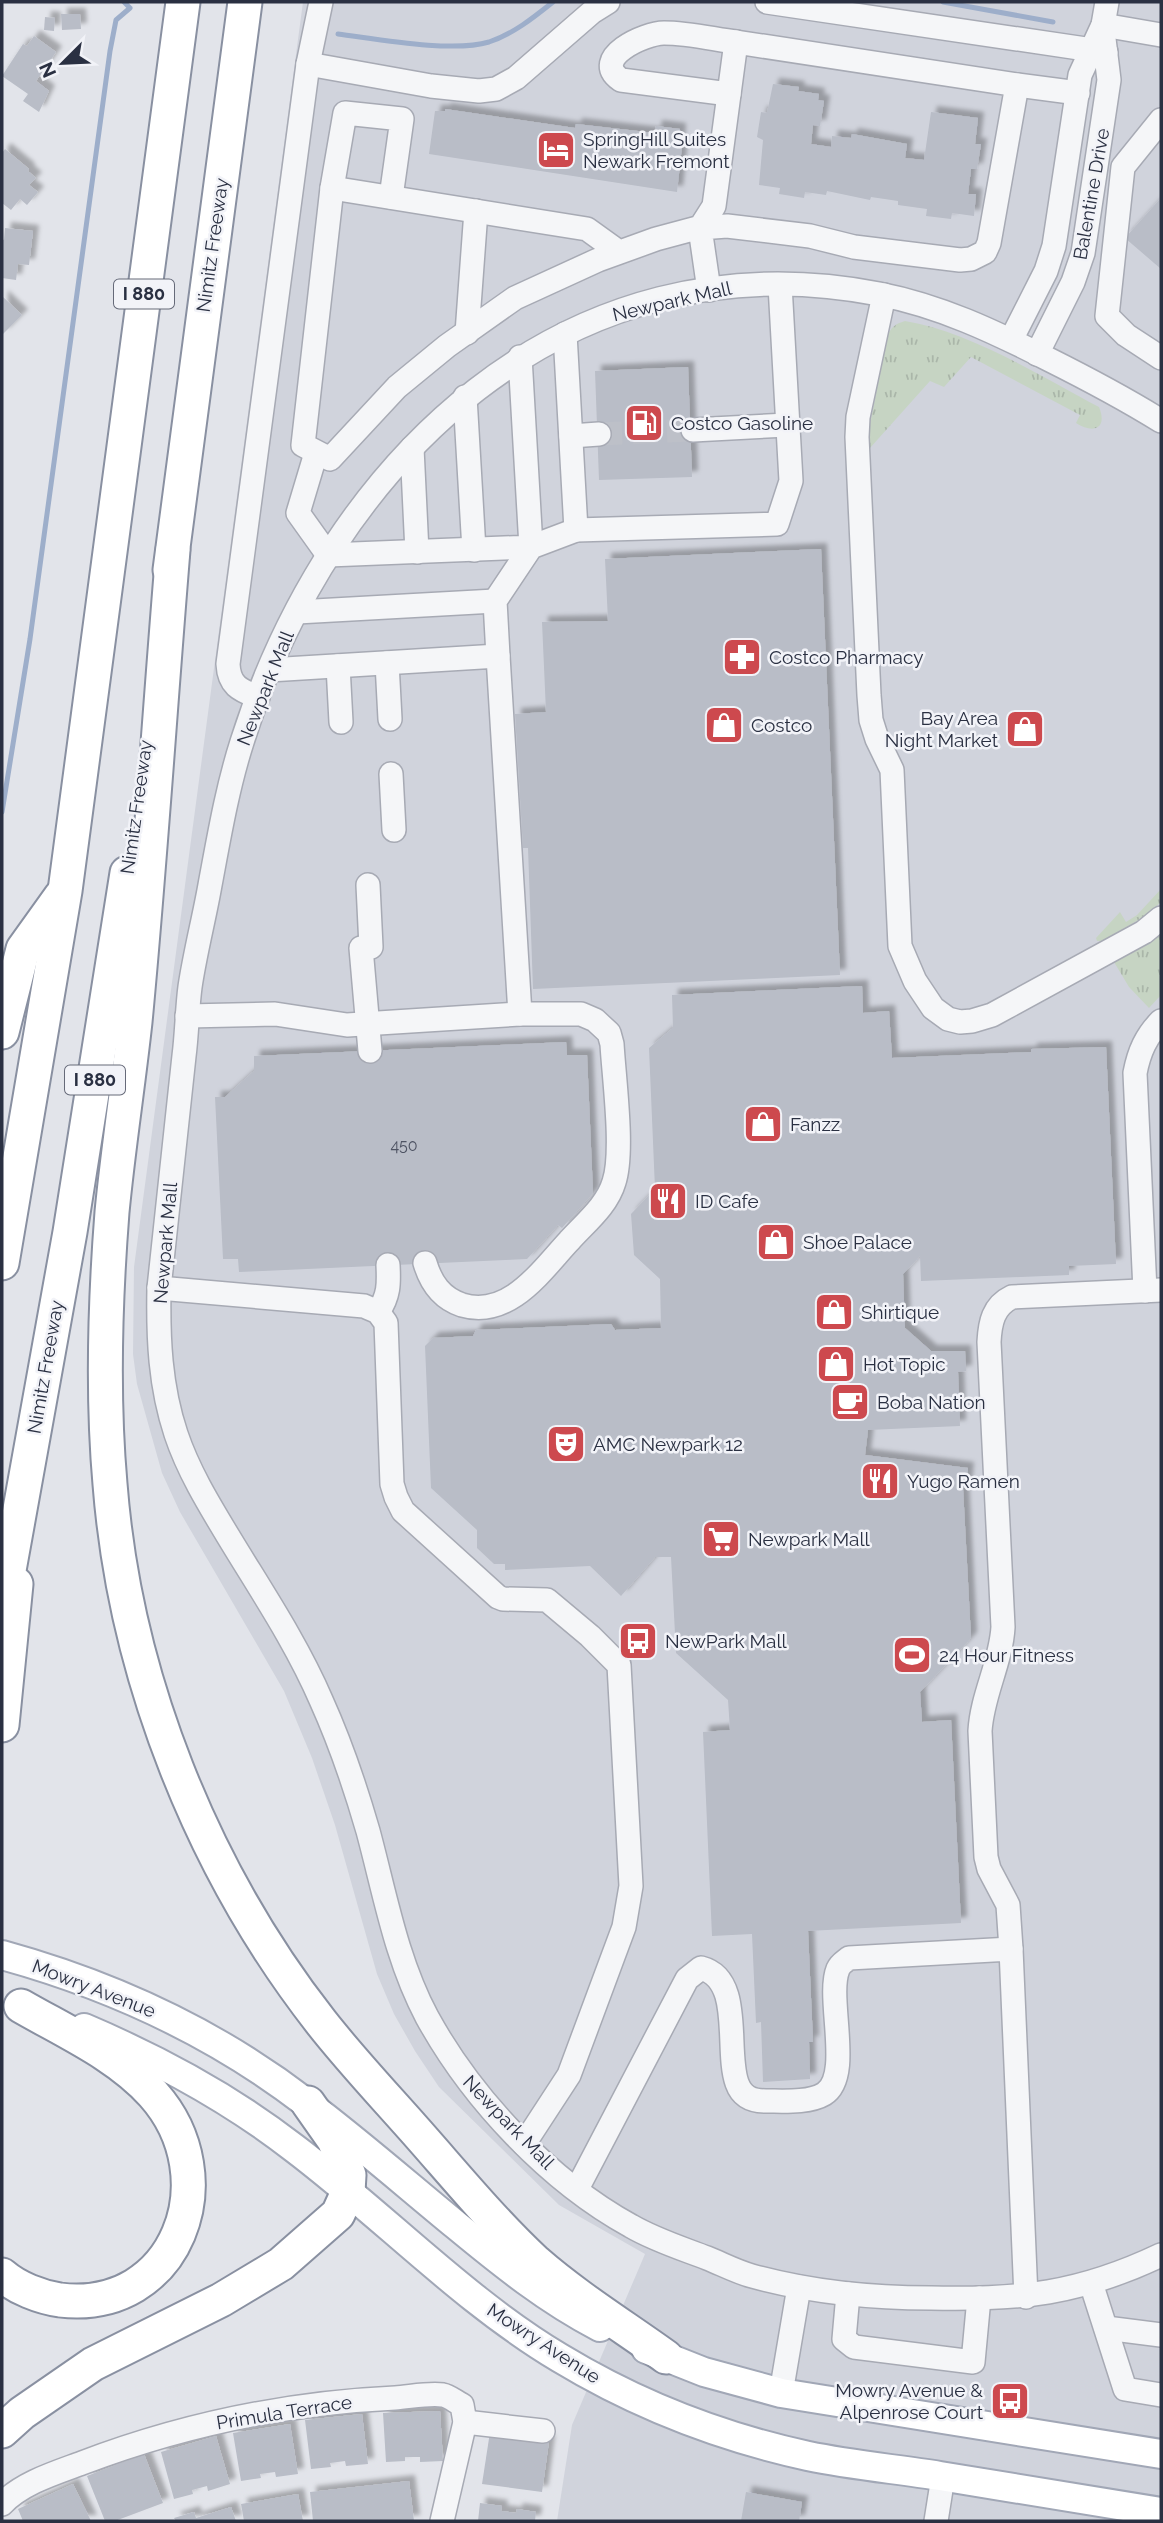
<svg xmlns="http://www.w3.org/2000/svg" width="1163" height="2523" font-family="Raleway,sans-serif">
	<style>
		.built { fill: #d0d3dc }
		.grass { fill: url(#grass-tufts) }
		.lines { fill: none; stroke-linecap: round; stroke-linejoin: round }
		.stream { stroke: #9daeca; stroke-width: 5 }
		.building { fill: #b9bdc7; filter: url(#shadow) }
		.minor-tunnel { stroke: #bdc0c8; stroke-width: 23; stroke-dasharray: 23 11; stroke-linecap: butt }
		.minor-casing { stroke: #a7aab4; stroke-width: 26 }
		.major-casing { stroke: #a1a7b6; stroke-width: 32 }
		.highway-casing { stroke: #8990a1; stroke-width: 37 }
		.minor { stroke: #f5f6f8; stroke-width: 23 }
		.major { stroke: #fff; stroke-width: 28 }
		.highway { stroke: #fff; stroke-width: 33 }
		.labels { text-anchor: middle; stroke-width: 5; stroke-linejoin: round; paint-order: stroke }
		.number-label { font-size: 16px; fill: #4e5363 }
		.shield { fill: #f2f3f8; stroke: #666a79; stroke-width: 2 }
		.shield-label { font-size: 18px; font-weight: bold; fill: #2a3042 }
		.poi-label { font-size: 19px; fill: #2a3042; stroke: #f2f3f8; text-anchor: start }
		.street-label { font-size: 19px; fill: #2a3042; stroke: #f2f3f8 }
	</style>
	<defs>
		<pattern id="grass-tufts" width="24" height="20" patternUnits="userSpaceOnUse" patternTransform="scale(1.75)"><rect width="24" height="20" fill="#c6d4c3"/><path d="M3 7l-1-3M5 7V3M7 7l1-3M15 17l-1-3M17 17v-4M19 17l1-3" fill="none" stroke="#aab6a9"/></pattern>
		<filter id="shadow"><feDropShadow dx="6" dy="-6" stdDeviation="2" flood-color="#0004"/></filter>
	</defs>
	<rect width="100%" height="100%" fill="#e2e4ea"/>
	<polygon class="built" points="303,2 1161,2 1161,2521 557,2521 572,2425 645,2254 559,2205 439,2087 415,2051 394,2014 377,1974 335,1825 312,1758 284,1691 180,1512 162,1473 137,1384 133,1354 134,1267"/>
	<g class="grass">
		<path d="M 905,321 C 969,331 1042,377 1099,407 C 1108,429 1093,434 1076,423 L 1080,415 L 971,357 L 944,387 L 930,381 L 870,448 L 870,424 L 887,337 C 891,327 895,324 905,321 Z"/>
		<polygon points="1161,889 1161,902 1147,915 1102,941 1097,941 1096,938 1120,912 1126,922 1137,915"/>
		<polygon points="1161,933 1161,995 1149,1008 1129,987 1114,962 1145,945"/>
	</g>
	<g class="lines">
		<g class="stream">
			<polyline points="943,2 1053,22"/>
			<path d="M 338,34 C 377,39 452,53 489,42 C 513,34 533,18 553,2"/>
			<polyline points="2,812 30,639 110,51 116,20 130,8 124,2"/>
		</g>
	</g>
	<g class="building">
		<polygon points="61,14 80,14 81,29 62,30"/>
		<polygon points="45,17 55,18 54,31 44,30"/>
		<polygon points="34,36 56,52 36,81 49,91 39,112 23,101 28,94 2,76 23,44 27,46"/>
		<polygon points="773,84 799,87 798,91 819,94 818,100 824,101 820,126 813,125 811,144 831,147 832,136 851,138 852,134 907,144 905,158 924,160 931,112 978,118 975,144 981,144 977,169 971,169 968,194 976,194 974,216 952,213 951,219 926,216 927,209 898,205 898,201 871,197 870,200 827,191 826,195 805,192 804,198 779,194 780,188 759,185 763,140 757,137 761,112 767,113"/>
		<polygon points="445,109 575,128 576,124 655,133 656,126 680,129 679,146 682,146 677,192 429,154 435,111 445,111"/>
		<polygon points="5,149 29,169 28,171 36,178 29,185 38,192 27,205 20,199 11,210 2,203 2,153"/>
		<polygon points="1161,198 1161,269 1125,238"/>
		<polygon points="5,228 33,231 29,265 18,264 16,280 2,278 2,239 4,240"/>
		<polygon points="2,296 22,315 2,335"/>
		<polygon points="688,367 692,477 599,480 595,371"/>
		<polygon points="821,549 840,975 533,989 528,848 523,848 515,714 546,712 542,622 608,621 605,559"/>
		<polygon points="862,986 863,1013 889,1011 892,1058 1031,1052 1031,1049 1106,1047 1116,1264 1069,1266 1069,1275 921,1281 920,1256 903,1274 905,1328 931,1351 965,1351 966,1371 958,1372 960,1426 868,1430 865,1455 968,1468 966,1488 963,1488 971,1638 920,1692 922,1722 951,1720 961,1923 808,1931 813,2042 809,2042 810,2079 763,2082 761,2022 756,2023 752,1934 712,1936 703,1732 730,1730 728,1700 676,1653 671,1557 655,1557 621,1596 590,1566 505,1570 505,1564 494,1564 477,1548 477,1530 431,1488 425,1346 433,1338 473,1336 476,1330 611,1324 615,1330 661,1328 660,1279 634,1255 631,1214 655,1189 649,1048 673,1028 672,995"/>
		<polygon points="566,1042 567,1055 587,1055 593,1193 562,1228 558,1225 527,1259 239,1272 238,1259 223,1259 215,1097 225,1097 254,1071 254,1056"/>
		<polygon points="440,2411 443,2461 420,2462 420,2457 405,2457 405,2461 386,2462 383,2413"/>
		<polygon points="362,2414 368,2464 346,2466 345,2461 330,2463 331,2467 311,2469 305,2420"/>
		<polygon points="290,2424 298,2474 276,2477 275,2472 260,2474 261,2478 241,2481 233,2433"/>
		<polygon points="490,2432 549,2441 542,2492 482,2484"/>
		<polygon points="216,2436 230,2484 208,2491 207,2486 192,2490 193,2494 174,2499 161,2452"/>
		<polygon points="144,2454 163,2503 115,2521 105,2521 87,2476"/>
		<polygon points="409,2481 414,2521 313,2521 310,2492"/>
		<polygon points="73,2484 91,2521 23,2521 18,2509"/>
		<polygon points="746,2492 802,2502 799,2521 741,2521"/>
		<polygon points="298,2494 303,2521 244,2521 241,2504"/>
		<polygon points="480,2503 502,2506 501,2511 516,2513 517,2509 536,2512 535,2521 478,2521"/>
		<polygon points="231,2507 236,2521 176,2521 174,2518 194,2512 196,2518"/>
	</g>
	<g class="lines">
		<polyline class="minor-tunnel" points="599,434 693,430"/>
		<g class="minor-casing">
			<g id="minor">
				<polyline points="767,2 1106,52"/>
				<polyline points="1103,25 1161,35"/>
				<polyline points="308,64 431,86 479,91 496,89 516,78 592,12 608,2"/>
				<polyline points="1017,85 1078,93"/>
				<path d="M 729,94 L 621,80 C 589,58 645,33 664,33 C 688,33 713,39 736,42"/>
				<polyline points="1161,120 1123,167 1107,316 1126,335 1161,358"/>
				<polyline points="332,188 345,113 402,119 391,197"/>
				<polyline points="619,252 587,229 332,188 303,445 330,459 397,387 447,346 515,298 598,260 656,239 697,228 700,228 727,226 810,236 854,247 960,260 971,259 985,252 989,243 1017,85 736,42 714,206 700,228 709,290"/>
				<polyline points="884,295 858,417 857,437 869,695 871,720 877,739 892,770 900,946 915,981 933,1008 948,1019 960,1022 972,1021 992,1015 1144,932 1161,918"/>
				<polyline points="467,333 476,211"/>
				<polyline points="565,334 576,530 777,524 791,481 780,285"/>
				<polyline points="1011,340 1046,271 1054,246 1080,75 1103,25 1107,2"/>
				<polyline points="1037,354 1073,282 1083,253 1109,80 1104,39"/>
				<polyline points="465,397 474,550"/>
				<path d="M 1161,421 C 1124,398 1086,378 1048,359 C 993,331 940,306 879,294 C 566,233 331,461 242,742 C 227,789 219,837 210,885 C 204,919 195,953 190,987 C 187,1010 187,1033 184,1056 C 176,1133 167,1211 159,1288 C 158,1338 160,1386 176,1434 C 188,1470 208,1503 228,1536 C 260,1589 296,1642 321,1700 C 340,1742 355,1786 368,1831 C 385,1894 396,1959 427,2017 C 472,2099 549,2181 631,2226 C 655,2240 681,2248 707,2258 C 722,2264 737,2272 752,2276 C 810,2292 870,2298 931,2298 C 1020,2300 1079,2294 1161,2255"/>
				<polyline points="693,430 787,425"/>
				<polyline points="571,436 599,434"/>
				<polyline points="412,448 417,552"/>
				<polyline points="316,453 298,513 328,555 531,547 520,357"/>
				<polyline points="297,612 495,601"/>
				<polyline points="498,656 495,601 531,547 576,530"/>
				<polyline points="387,663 390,719"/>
				<polyline points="338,666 341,722"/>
				<polyline points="269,670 498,656 520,1014"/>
				<path d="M 258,697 C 239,690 229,685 228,664 L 308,64 L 321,2"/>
				<polyline points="391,774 394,830"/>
				<polyline points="368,885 371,947"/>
				<polyline points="361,948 370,1051"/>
				<path d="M 187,1016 L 275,1014 L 347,1025 L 520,1014 L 581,1014 L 595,1020 L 609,1033 L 612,1044 C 614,1079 624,1152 614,1182 C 607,1206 585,1223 569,1241 C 541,1271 509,1319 462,1305 C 441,1298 431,1283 425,1263"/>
				<polyline points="159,1288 364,1306 378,1312 386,1323 392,1484 396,1497 403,1511 498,1597 503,1599 547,1600 590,1636 619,1665 631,1886 624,1927 569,2075 524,2144"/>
				<path d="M 1145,1291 L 1135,1073 C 1139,1052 1146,1036 1161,1021"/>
				<path d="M 378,1312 C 389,1296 389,1284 388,1265"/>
				<path d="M 1011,1949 L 1008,1905 L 989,1869 L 986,1857 L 980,1731 C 982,1695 1001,1663 1003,1627 L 989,1342 C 990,1323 993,1306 1012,1297 L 1161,1290"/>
				<path d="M 577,2189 L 687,1979 L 701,1968 C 744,1979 725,2050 737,2083 C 742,2097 752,2101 766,2101 C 783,2101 809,2103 824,2094 C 853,2076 826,1998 838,1969 C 840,1964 844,1962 849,1958 L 1011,1949 L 1026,2297"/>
				<polyline points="1091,2283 1125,2389 1161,2395"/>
				<polyline points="848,2294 844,2339 854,2347 973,2362 979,2298"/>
				<polyline points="1106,2328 1161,2335"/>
				<polyline points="781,2393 799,2287"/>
				<polyline points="465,2422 543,2431"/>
				<path d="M 2,2504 C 22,2483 55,2473 82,2463 C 182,2425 287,2403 395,2398 C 410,2397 428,2393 443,2395 C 449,2396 456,2402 462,2405 L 465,2422 L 442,2521"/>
				<polyline points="936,2521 943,2477"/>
			</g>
		</g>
		<g class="major-casing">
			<g id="major">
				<path d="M 2,1955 C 111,1985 215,2033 305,2102 C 357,2141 407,2185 457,2226 C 503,2264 548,2300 600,2327"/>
				<path d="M 84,2028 C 157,2059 231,2099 294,2148 C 384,2216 463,2300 560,2358 C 636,2404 721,2437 808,2456 C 851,2465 896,2469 940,2476 C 1013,2488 1087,2500 1161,2512"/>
				<polyline points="646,2349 704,2372 781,2393 1161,2454"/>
			</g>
		</g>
		<g class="highway-casing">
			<g id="highway">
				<path d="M 173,550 C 160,707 150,865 135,1022 C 128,1086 118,1149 112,1212 C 105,1302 102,1394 110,1484 C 125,1676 202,1870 321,2022 C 350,2059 382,2093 413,2128 C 453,2173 492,2221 536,2262 C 576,2297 623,2326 666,2357"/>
				<polyline points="170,570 245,2"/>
				<polyline points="2,1032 23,949 61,896"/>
				<polyline points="2,1263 65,891 183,2"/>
				<polyline points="2,1609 70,1232 127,873"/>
				<polyline points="2,1725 16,1584"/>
				<path d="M 2,2275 C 17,2288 40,2297 60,2300 C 177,2314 228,2178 153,2094 C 118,2055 66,2032 21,2006"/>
				<polyline points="2,2431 22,2413 93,2364 221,2300 281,2264 338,2214 348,2192 349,2175 334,2140 308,2103"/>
			</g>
		</g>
		<use href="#minor" class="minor"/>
		<use href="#major" class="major"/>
		<use href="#highway" class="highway"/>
	</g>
	<defs>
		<g id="hotel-square" transform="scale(2.0125)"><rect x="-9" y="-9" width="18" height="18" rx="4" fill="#cd494e" stroke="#f2f3f8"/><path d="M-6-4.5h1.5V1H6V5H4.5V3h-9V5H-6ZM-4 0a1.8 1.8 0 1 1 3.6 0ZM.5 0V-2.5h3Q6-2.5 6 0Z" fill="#fff"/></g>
		<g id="fuel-square" transform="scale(2.0125)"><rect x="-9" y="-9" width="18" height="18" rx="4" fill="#cd494e" stroke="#f2f3f8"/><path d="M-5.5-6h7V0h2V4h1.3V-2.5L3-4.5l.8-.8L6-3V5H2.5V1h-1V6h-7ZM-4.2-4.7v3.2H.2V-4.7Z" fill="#fff"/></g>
		<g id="pharmacy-square" transform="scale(2.0125)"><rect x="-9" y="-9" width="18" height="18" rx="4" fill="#cd494e" stroke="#f2f3f8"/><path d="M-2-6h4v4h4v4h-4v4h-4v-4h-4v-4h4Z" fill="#fff"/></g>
		<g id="shop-square" transform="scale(2.0125)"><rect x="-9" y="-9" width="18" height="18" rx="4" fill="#cd494e" stroke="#f2f3f8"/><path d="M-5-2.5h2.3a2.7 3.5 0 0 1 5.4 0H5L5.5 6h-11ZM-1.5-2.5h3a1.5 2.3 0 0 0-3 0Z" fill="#fff"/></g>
		<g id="restaurant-square" transform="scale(2.0125)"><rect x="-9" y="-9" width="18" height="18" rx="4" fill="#cd494e" stroke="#f2f3f8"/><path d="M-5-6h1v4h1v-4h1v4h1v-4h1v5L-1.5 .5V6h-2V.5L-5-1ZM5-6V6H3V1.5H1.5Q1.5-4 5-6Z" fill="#fff"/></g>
		<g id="cafe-square" transform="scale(2.0125)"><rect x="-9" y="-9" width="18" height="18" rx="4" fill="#cd494e" stroke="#f2f3f8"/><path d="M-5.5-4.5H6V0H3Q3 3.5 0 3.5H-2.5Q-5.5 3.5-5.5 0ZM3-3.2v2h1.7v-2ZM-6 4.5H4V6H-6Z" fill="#fff"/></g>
		<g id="theatre-square" transform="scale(2.0125)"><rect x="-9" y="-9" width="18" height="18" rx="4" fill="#cd494e" stroke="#f2f3f8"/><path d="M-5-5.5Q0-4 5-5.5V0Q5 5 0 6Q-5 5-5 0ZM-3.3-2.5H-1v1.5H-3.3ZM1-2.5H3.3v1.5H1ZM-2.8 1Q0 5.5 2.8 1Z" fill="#fff"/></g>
		<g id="supermarket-square" transform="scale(2.0125)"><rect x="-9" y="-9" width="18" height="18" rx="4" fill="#cd494e" stroke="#f2f3f8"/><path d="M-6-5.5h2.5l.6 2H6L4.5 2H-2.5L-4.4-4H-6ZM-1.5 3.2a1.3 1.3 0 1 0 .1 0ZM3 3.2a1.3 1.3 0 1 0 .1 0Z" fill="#fff"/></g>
		<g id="bus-square" transform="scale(2.0125)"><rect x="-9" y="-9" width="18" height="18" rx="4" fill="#cd494e" stroke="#f2f3f8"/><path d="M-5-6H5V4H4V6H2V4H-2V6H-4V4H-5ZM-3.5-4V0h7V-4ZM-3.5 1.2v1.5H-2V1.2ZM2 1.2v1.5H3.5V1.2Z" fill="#fff"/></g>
		<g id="stadium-square" transform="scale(2.0125)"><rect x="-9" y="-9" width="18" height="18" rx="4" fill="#cd494e" stroke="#f2f3f8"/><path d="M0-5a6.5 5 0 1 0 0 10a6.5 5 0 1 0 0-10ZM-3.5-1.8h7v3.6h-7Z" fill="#fff"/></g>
	</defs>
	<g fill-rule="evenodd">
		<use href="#hotel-square" x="556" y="150"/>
		<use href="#fuel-square" x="644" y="423"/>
		<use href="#pharmacy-square" x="742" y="657"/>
		<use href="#shop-square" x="724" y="725"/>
		<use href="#shop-square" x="1025" y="729"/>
		<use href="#shop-square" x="763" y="1124"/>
		<use href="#restaurant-square" x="668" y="1201"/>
		<use href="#shop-square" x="776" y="1242"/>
		<use href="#shop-square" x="834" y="1312"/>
		<use href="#shop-square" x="836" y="1364"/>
		<use href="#cafe-square" x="850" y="1402"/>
		<use href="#theatre-square" x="566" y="1444"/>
		<use href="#restaurant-square" x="880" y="1481"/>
		<use href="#supermarket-square" x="721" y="1539"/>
		<use href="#bus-square" x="638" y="1641"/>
		<use href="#stadium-square" x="912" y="1655"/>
		<use href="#bus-square" x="1010" y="2401"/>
	</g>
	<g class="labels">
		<g class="number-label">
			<text x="404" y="1151">450</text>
		</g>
		<g class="shield">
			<rect x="114" y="279.5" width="60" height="29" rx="5"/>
			<rect x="65" y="1065.5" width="60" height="29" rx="5"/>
		</g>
		<g class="shield-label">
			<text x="144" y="300">I 880</text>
			<text x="95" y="1086">I 880</text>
		</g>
		<g class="poi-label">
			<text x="583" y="146">SpringHill Suites<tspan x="583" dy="22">Newark Fremont</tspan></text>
			<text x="671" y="430">Costco Gasoline</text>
			<text x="769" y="664">Costco Pharmacy</text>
			<text x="998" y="725" text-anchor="end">Bay Area<tspan x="998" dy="22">Night Market</tspan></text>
			<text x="751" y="732">Costco</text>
			<text x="790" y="1131">Fanzz</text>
			<text x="695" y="1208">ID Cafe</text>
			<text x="803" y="1249">Shoe Palace</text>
			<text x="861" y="1319">Shirtique</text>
			<text x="863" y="1371">Hot Topic</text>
			<text x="877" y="1409">Boba Nation</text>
			<text x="593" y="1451">AMC Newpark 12</text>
			<text x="907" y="1488">Yugo Ramen</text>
			<text x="748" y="1546">Newpark Mall</text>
			<text x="665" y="1648">NewPark Mall</text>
			<text x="939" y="1662">24 Hour Fitness</text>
			<text x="983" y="2397" text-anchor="end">Mowry Avenue &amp;<tspan x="983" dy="22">Alpenrose Court</tspan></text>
		</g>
		<g class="street-label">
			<text transform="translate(1091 194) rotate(-80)" y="7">Balentine Drive</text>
			<text transform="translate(212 245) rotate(-82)" y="7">Nimitz Freeway</text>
			<text transform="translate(672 301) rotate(-13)" y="7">Newpark Mall</text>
			<text transform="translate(265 688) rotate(-68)" y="7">Newpark Mall</text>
			<text transform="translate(136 807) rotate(-82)" y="7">Nimitz Freeway</text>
			<text transform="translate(165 1243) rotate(-85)" y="7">Newpark Mall</text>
			<text transform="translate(45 1367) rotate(-80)" y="7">Nimitz Freeway</text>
			<text transform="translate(94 1988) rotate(21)" y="7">Mowry Avenue</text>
			<text transform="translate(509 2122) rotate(46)" y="7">Newpark Mall</text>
			<text transform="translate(544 2343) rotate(33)" y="7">Mowry Avenue</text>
			<text transform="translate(284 2412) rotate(-9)" y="7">Primula Terrace</text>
		</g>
	</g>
	<rect width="1163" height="2523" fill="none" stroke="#2a3042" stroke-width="7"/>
	<g transform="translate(63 63) rotate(246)" stroke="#f2f3f8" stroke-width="5" paint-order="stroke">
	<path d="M0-5L12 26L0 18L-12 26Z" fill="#2a3042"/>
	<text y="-10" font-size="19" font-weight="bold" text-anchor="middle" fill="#2a3042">N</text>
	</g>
</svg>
